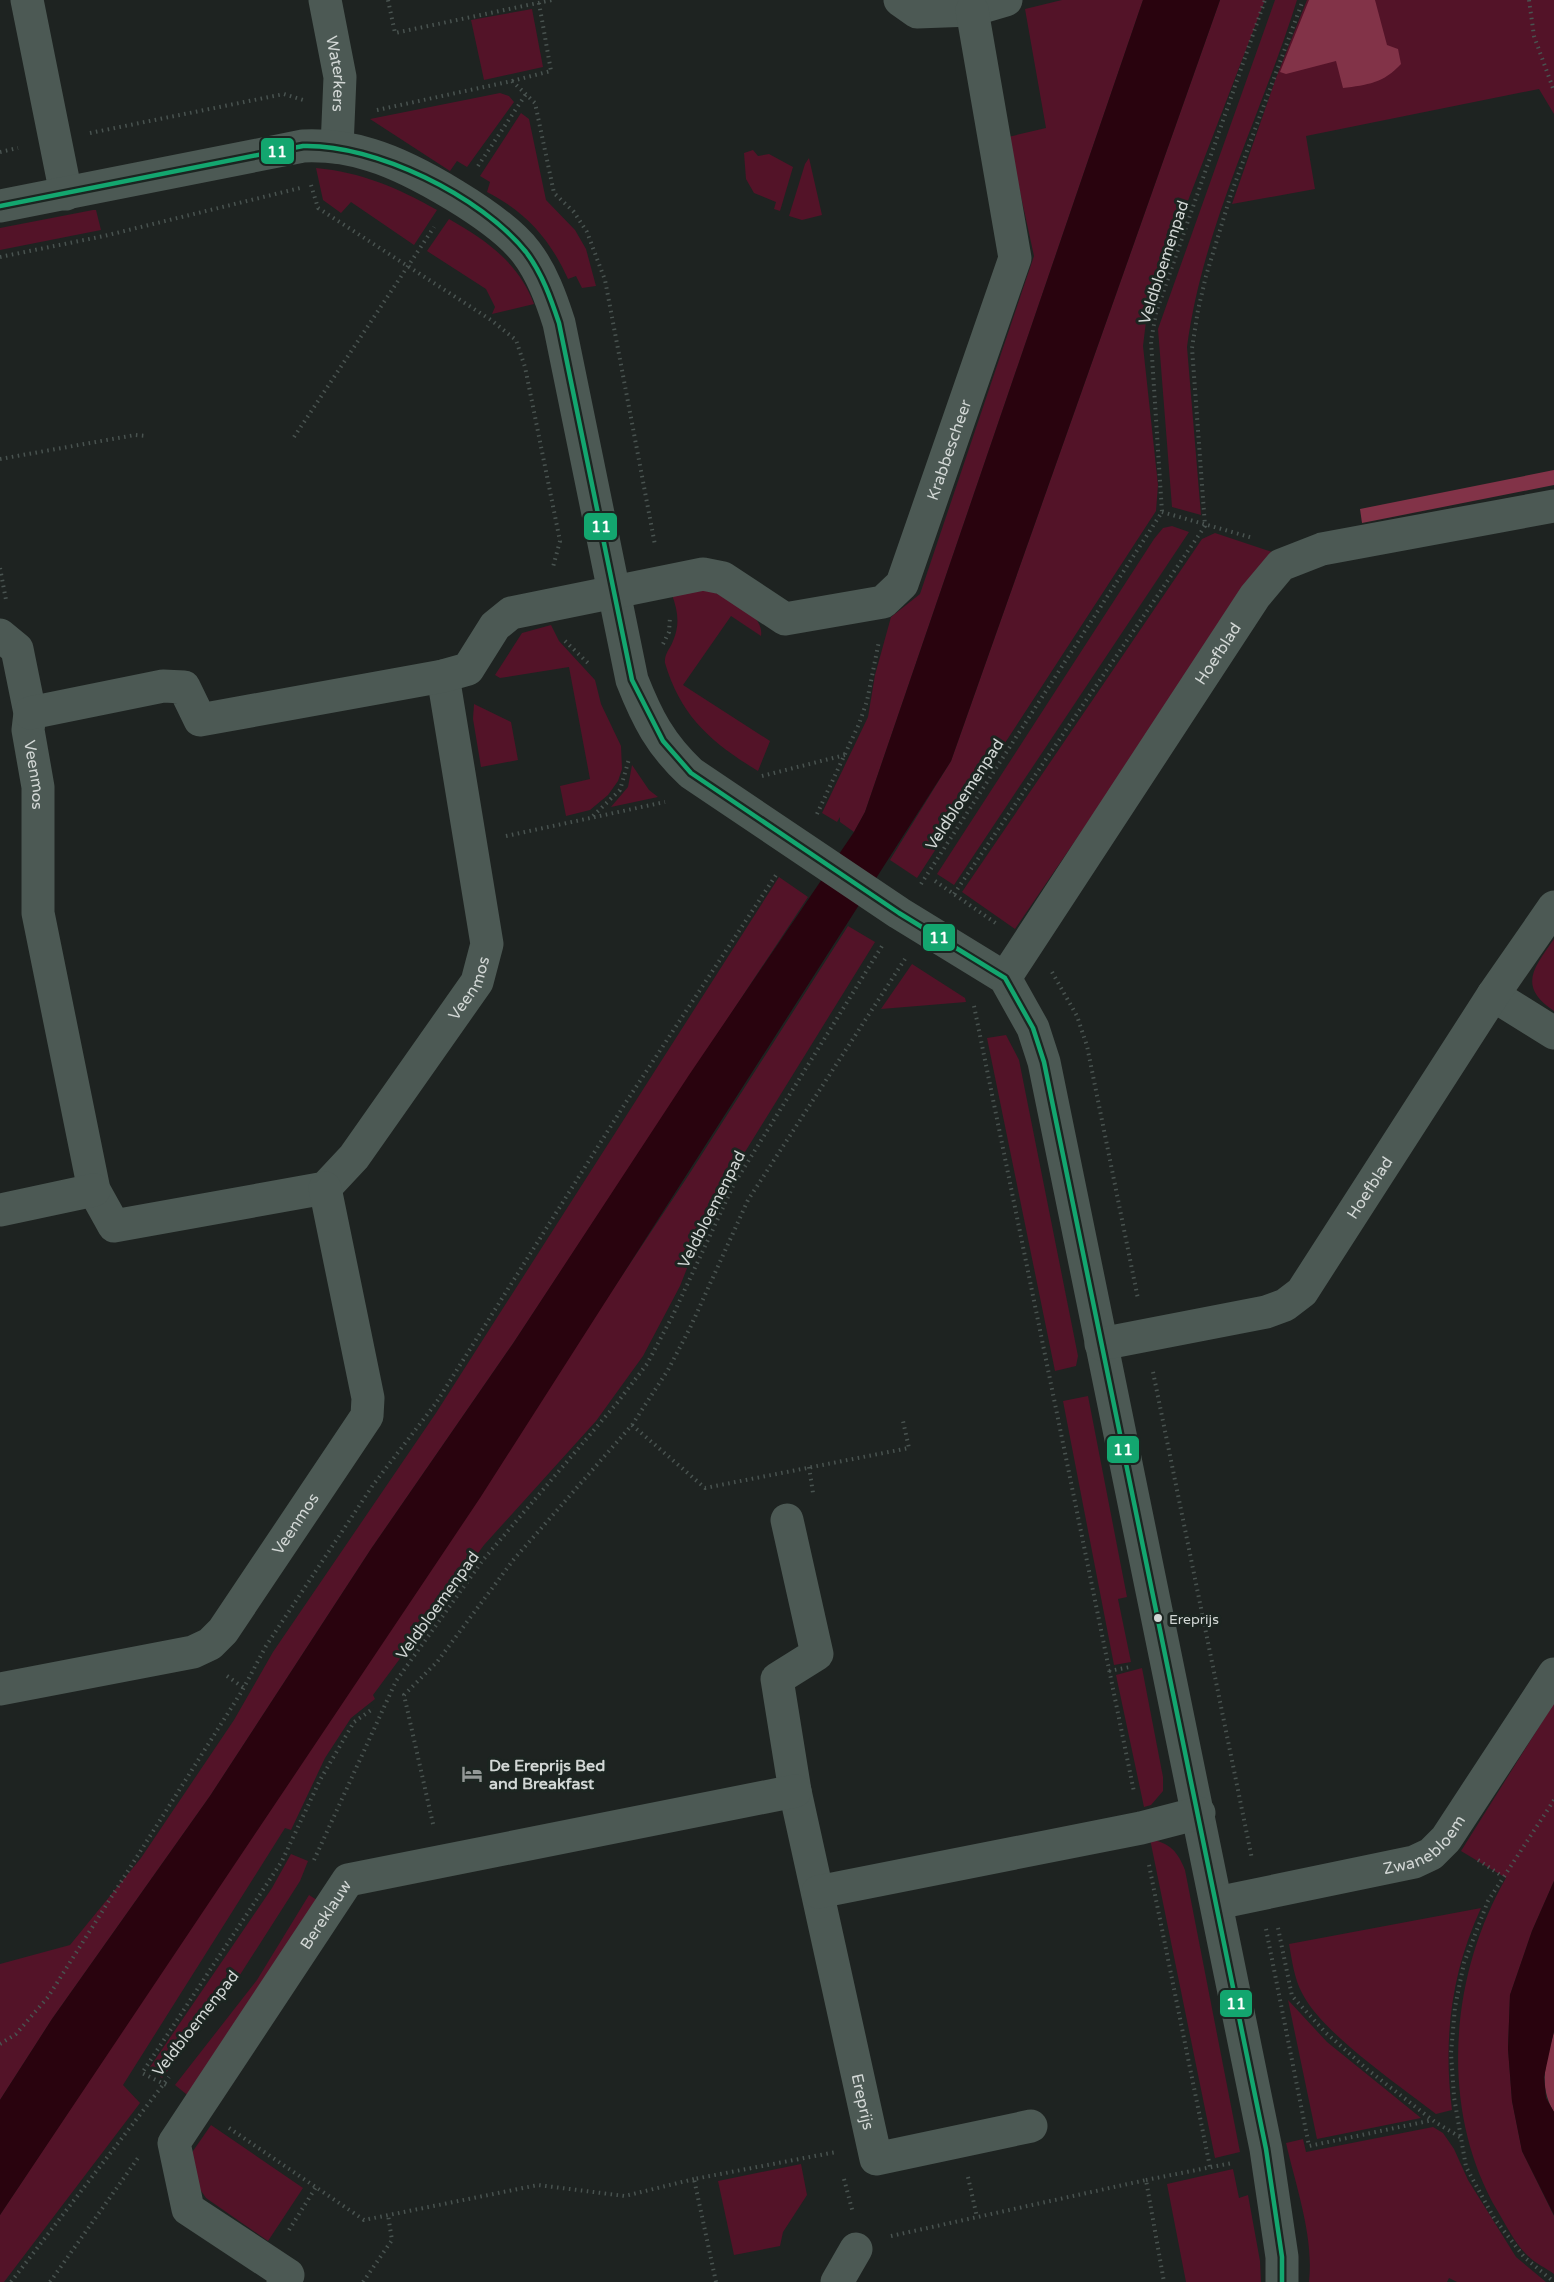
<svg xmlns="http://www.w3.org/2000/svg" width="1554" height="2282" font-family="'Varela Round',sans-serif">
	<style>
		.green { fill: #531328 }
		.forest { fill: #823348 }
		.water { fill: #29030e }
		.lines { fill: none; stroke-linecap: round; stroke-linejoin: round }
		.path { stroke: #495350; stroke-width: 4; stroke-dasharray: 1.5 4.5; stroke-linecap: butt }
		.minor { stroke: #4c5954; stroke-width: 33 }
		.bus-1-casing { stroke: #1c2521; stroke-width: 9 }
		.bus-1 { stroke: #13a66f; stroke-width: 4.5 }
		.bus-dot { fill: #d2d7d5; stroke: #1c2521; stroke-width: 2 }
		.labels { text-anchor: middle; stroke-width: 6; stroke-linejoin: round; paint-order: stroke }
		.bus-label { font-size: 14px; fill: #d2d7d5; stroke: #1c2521; text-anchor: start }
		.street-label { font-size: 16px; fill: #d2d7d5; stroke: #1c2521 }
		.poi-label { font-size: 16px; font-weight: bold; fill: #d2d7d5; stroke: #1c2521; text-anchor: start }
		.line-badge { stroke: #1c2521; stroke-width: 2 }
		.badge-label { font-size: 16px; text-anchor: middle; font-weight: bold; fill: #fff }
	</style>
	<rect width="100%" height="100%" fill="#1e2321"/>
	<g class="green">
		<polygon points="1062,0 1143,0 865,812 854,832 840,822 840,817 837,822 822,813 868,717 875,675 891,617 920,594 1034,256 1008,137 1046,128 1025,9"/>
		<polygon points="1220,0 1265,0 1148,305 1143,346 1158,485 1156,511 917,878 890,860 951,761"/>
		<path d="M 1275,0 L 1297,0 C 1261,116 1203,226 1187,347 L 1201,515 L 1172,507 L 1158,329 Z"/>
		<polygon points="1307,0 1554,0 1554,114 1539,89 1306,136 1315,189 1232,204 1276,78"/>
		<polygon points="532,9 543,67 484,80 471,20"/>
		<polygon points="500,93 509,96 514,102 467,167 457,161 450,171 370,119"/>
		<path d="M 521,113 L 529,119 L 546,200 L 575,230 L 586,249 L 596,286 L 582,288 L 576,276 L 568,279 C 550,239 526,212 487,192 L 490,182 L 480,176 Z"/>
		<polygon points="753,150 758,156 769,154 793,167 780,211 774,209 776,202 754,193 746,179 744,153"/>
		<polygon points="809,158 822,215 802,220 789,216 805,164"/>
		<path d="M 316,168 C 361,172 398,188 437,210 L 414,245 L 351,202 L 341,213 L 323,200 Z"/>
		<polygon points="93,210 96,210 101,230 0,250 0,228"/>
		<path d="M 449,219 C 486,240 519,263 534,304 L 492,314 L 495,307 L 486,289 L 427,251 Z"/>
		<polygon points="1172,526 1189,532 954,885 937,874 1154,539 1163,528"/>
		<polygon points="1215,533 1272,552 1015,929 962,892 1202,539"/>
		<path d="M 709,590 C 727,597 765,614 761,636 L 731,616 L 683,685 L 770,741 L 758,771 C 712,743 681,717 665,663 C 664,654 670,649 673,641 C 680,625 678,611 672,595 Z"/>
		<polygon points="551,625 559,641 595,680 601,704 621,746 622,769 618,781 608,795 590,810 566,816 560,786 590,779 569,667 500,678 495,675 522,633"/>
		<polygon points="474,704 511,722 518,760 481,767 473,719"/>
		<polygon points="632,765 649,790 658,797 611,807 628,787"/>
		<polygon points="779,877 808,897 514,1342 371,1549 210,1796 52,2019 0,2100 0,1964 70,1945 141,1858 234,1720 273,1652 436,1413"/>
		<polygon points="848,926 875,942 727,1181 695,1248 680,1286 643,1356 596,1421 484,1545 373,1695 375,1699 351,1718 325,1758 291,1830 285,1828 123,2085 140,2103 4,2282 0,2282 0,2215 688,1176"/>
		<path d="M 1554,939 L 1554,1011 C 1517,986 1534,968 1554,939 Z"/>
		<polygon points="912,964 965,998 966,1002 881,1009"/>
		<polygon points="1006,1035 1019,1060 1078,1356 1076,1366 1055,1371 987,1038"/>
		<polygon points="1088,1396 1127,1597 1118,1599 1131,1662 1114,1665 1063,1401"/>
		<polygon points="1142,1668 1163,1777 1163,1791 1151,1805 1144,1807 1116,1675"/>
		<path d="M 1554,1703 L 1554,1881 L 1532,1931 L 1510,1995 L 1508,2048 L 1512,2101 L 1522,2151 L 1554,2216 L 1554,2274 C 1546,2268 1535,2263 1528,2256 C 1515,2244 1506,2225 1497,2210 C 1439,2110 1449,1977 1506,1878 L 1461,1851 Z"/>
		<path d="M 1150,1839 C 1171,1844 1177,1851 1185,1870 L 1240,2152 L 1215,2158 Z"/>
		<polygon points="291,1854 308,1861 300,1881 229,1992 162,2078 150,2067 272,1888"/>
		<polygon points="309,1895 320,1902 191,2098 175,2085 257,1980"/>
		<path d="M 1481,1908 C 1451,1973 1443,2040 1452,2110 L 1436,2114 C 1399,2085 1322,2033 1302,1993 C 1294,1978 1292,1960 1289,1944 Z"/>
		<polygon points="1288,2000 1327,2042 1421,2118 1317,2139"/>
		<polygon points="211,2125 303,2188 268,2241 206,2198 197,2185 191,2154"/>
		<path d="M 1433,2127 L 1443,2133 L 1454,2149 L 1468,2180 L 1516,2257 L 1546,2282 L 1457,2282 L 1449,2278 L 1447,2282 L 1309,2282 C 1314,2236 1296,2187 1286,2143 L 1303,2139 L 1306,2152 Z"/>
		<polygon points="801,2164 807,2195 783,2232 780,2246 734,2255 718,2181"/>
		<polygon points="1233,2169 1239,2198 1248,2195 1260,2261 1261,2282 1186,2282 1167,2184"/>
	</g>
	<g class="forest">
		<path d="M 1309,0 L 1375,0 L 1387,45 L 1398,49 L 1401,64 C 1384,83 1367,85 1343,88 L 1336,61 L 1286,74 L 1280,72 Z"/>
		<polygon points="1554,470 1554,485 1362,523 1360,509"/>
		<path d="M 1554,2032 L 1554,2112 C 1538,2086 1546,2060 1554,2032 Z"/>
	</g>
	<g class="water">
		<polygon points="1143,0 1220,0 951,761 480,1498 0,2215 0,2100 52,2019 210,1796 371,1549 514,1342 689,1075 854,832 865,812"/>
		<polygon points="1554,1881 1554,2031 1544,2077 1546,2098 1554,2112 1554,2215 1522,2151 1512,2101 1508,2049 1510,1995 1532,1931"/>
	</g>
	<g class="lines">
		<g class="path">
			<polyline points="388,0 395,33 552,0"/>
			<polyline points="1529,0 1534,36 1554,91"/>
			<polyline points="512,81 551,71 539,3"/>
			<polyline points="377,110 512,81 535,103 554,193 574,212 587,232 605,280 655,545"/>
			<polyline points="90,133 284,94 303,100"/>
			<polyline points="0,152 18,148"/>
			<polyline points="478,166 526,94"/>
			<polyline points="311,185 318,208 491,320 516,340 525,367 560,541 553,567"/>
			<polyline points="0,257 104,236 300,188"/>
			<polyline points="294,437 434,227"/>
			<polyline points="0,459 135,435 147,436"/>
			<polyline points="1162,512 1253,538"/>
			<polyline points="0,568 6,600"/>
			<polyline points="565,641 590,665"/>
			<polyline points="663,644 669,632 670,617"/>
			<polyline points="762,776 845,755"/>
			<polyline points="817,814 859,724 867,701 879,641"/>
			<polyline points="593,816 620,790 629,759"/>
			<polyline points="506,836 665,802"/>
			<polyline points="935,881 997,924"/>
			<polyline points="921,884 1162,512 1151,341 1156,313 1265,0"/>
			<polyline points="954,894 1205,526 1192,348 1198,310 1206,276 1231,194 1303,0"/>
			<polyline points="1052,972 1077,1016 1087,1046 1138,1299"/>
			<polyline points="974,1006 1134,1792"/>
			<polyline points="1153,1372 1252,1859"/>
			<polyline points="632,1425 705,1488 909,1448 903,1421"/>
			<polyline points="809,1467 813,1493"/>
			<polyline points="1109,1671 1130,1667"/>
			<polyline points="227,1676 244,1688"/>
			<polyline points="1554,1800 1488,1901 1464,1963 1455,2007 1451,2053 1454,2097 1466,2167 1494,2218 1524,2257 1554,2282"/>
			<polyline points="433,1824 404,1695 437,1662 514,1559 632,1425 668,1370 690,1328 748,1200 905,959"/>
			<polyline points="314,1860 396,1681 483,1560 617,1403 647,1364 673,1315 734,1184 882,946"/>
			<polyline points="1478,1860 1502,1876"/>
			<polyline points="1149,1865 1210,2167"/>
			<polyline points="1278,1928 1292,1996 1325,2032 1368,2070 1435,2122 1460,2137"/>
			<polyline points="1266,1929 1309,2146 1433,2120"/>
			<polyline points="0,2044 16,2034 48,1997 242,1691 266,1646 373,1485 436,1403 628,1099 776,875"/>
			<polyline points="166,2085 142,2073 282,1861 320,1780 354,1722 374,1708"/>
			<polyline points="229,2128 364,2220 538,2185 625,2196 694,2179"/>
			<polyline points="968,2177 977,2217"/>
			<polyline points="844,2179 853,2213"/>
			<polyline points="1146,2180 1232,2163"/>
			<polyline points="289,2230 316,2187"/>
			<polyline points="891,2236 1146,2180 1164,2282"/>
			<polyline points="11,2282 169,2077"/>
			<polyline points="50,2282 138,2158"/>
			<polyline points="363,2282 392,2240 388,2215"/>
			<polyline points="716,2282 694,2179 836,2152"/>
		</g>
		<g class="minor">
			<polyline points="27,0 66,194"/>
			<path id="s1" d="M 325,0 L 340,77 L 337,147"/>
			<polyline points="900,0 917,12 972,10 1006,0"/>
			<path d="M 0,206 L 303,146 C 326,145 349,148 371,155 C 414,168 499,217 526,252 C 542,273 551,298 559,323 L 632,680 C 647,718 660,744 691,773 L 899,913 L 1005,978 L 1033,1028 L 1044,1062 L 1266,2149 L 1282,2257 L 1282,2282"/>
			<path id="s2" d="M 0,635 L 17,649 L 30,713 L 28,730 L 38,787 L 38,913 L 94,1190 L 114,1226 L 325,1188 L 354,1157 L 477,982 L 487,944 L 443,676"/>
			<path id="s3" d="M 30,713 L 163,686 L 184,687 L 200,720 L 443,676 L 468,669 L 495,626 L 511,613 L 703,574 L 723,578 L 785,619 L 883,602 L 902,584 L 1015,258 L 972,10"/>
			<path id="s4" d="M 1005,978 L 1255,596 L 1281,565 L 1322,549 L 1554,506"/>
			<polyline points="1493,995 1554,1033"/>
			<polyline points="0,1210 94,1190"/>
			<path id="s5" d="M 1101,1344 L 1266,1312 L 1285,1305 L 1302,1292 L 1493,995 L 1554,907"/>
			<path id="s6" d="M 787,1520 L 817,1654 L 777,1679 L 795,1791 L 876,2159 L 1031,2126"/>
			<path id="s7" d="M 0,1689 L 193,1652 L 210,1644 L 223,1631 L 367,1416 L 368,1398 L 325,1188"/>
			<polyline points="818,1892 1141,1828 1199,1813"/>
			<path id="s8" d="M 1217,1903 L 1414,1862 L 1431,1854 L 1446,1839 L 1554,1674"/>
			<path id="s9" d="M 283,2282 L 288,2275 L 188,2209 L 174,2143 L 348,1880 L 795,1791"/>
			<polyline points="837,2282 856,2249"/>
		</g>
		<g class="bus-1-casing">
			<path id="bus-1" d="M 0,206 L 303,146 C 375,144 481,196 526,252 C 542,273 551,299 559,323 L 632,680 L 663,741 L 691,773 L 899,913 L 1005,978 L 1033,1028 L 1044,1062 L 1266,2149 L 1282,2257 L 1282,2282"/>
		</g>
		<use href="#bus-1" class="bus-1"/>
	</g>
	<defs>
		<g id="hotel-bare" transform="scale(1.62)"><path d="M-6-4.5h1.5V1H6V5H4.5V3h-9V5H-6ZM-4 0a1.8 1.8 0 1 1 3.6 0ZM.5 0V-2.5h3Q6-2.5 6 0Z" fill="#939896" stroke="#1c2521" stroke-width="2.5" paint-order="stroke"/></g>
	</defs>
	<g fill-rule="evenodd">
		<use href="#hotel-bare" x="472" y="1774"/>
	</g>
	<circle class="bus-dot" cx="1158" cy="1618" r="5"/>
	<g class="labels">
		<g class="bus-label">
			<text x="1169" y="1624">Ereprijs</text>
		</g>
		<g class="street-label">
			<text dy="6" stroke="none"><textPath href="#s1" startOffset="75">Waterkers</textPath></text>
			<text transform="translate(1163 262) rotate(-72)" y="6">Veldbloemenpad</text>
			<text dy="6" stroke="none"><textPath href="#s3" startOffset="1096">Krabbescheer</textPath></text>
			<text dy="6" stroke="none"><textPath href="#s4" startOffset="388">Hoefblad</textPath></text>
			<text dy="6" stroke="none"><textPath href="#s2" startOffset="150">Veenmos</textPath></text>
			<text transform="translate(964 794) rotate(-57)" y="6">Veldbloemenpad</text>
			<text dy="6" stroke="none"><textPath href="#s2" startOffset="1074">Veenmos</textPath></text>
			<text dy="6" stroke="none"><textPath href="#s5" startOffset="334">Hoefblad</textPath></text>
			<text transform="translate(711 1209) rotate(-63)" y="6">Veldbloemenpad</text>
			<text dy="6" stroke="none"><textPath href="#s7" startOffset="363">Veenmos</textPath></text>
			<text transform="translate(437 1605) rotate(-54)" y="6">Veldbloemenpad</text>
			<text dy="6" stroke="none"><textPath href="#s8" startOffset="219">Zwanebloem</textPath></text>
			<text dy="6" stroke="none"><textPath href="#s9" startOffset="470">Bereklauw</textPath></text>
			<text transform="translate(195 2023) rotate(-52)" y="6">Veldbloemenpad</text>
			<text dy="6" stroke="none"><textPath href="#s6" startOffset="616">Ereprijs</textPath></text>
		</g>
		<g class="poi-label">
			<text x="489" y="1771">De Ereprijs Bed<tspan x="489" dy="18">and Breakfast</tspan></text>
		</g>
	</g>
	<g class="line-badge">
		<rect x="260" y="137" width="35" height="28" rx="6" fill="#13a66f"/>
		<rect x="583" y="512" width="35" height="29" rx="6" fill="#13a66f"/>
		<rect x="922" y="923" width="34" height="29" rx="6" fill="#13a66f"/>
		<rect x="1106" y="1435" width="34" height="29" rx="6" fill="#13a66f"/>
		<rect x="1219" y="1989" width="34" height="29" rx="6" fill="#13a66f"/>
	</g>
	<g class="badge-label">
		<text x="277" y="157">11</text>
		<text x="601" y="532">11</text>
		<text x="939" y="943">11</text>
		<text x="1123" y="1455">11</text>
		<text x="1236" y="2009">11</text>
	</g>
</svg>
